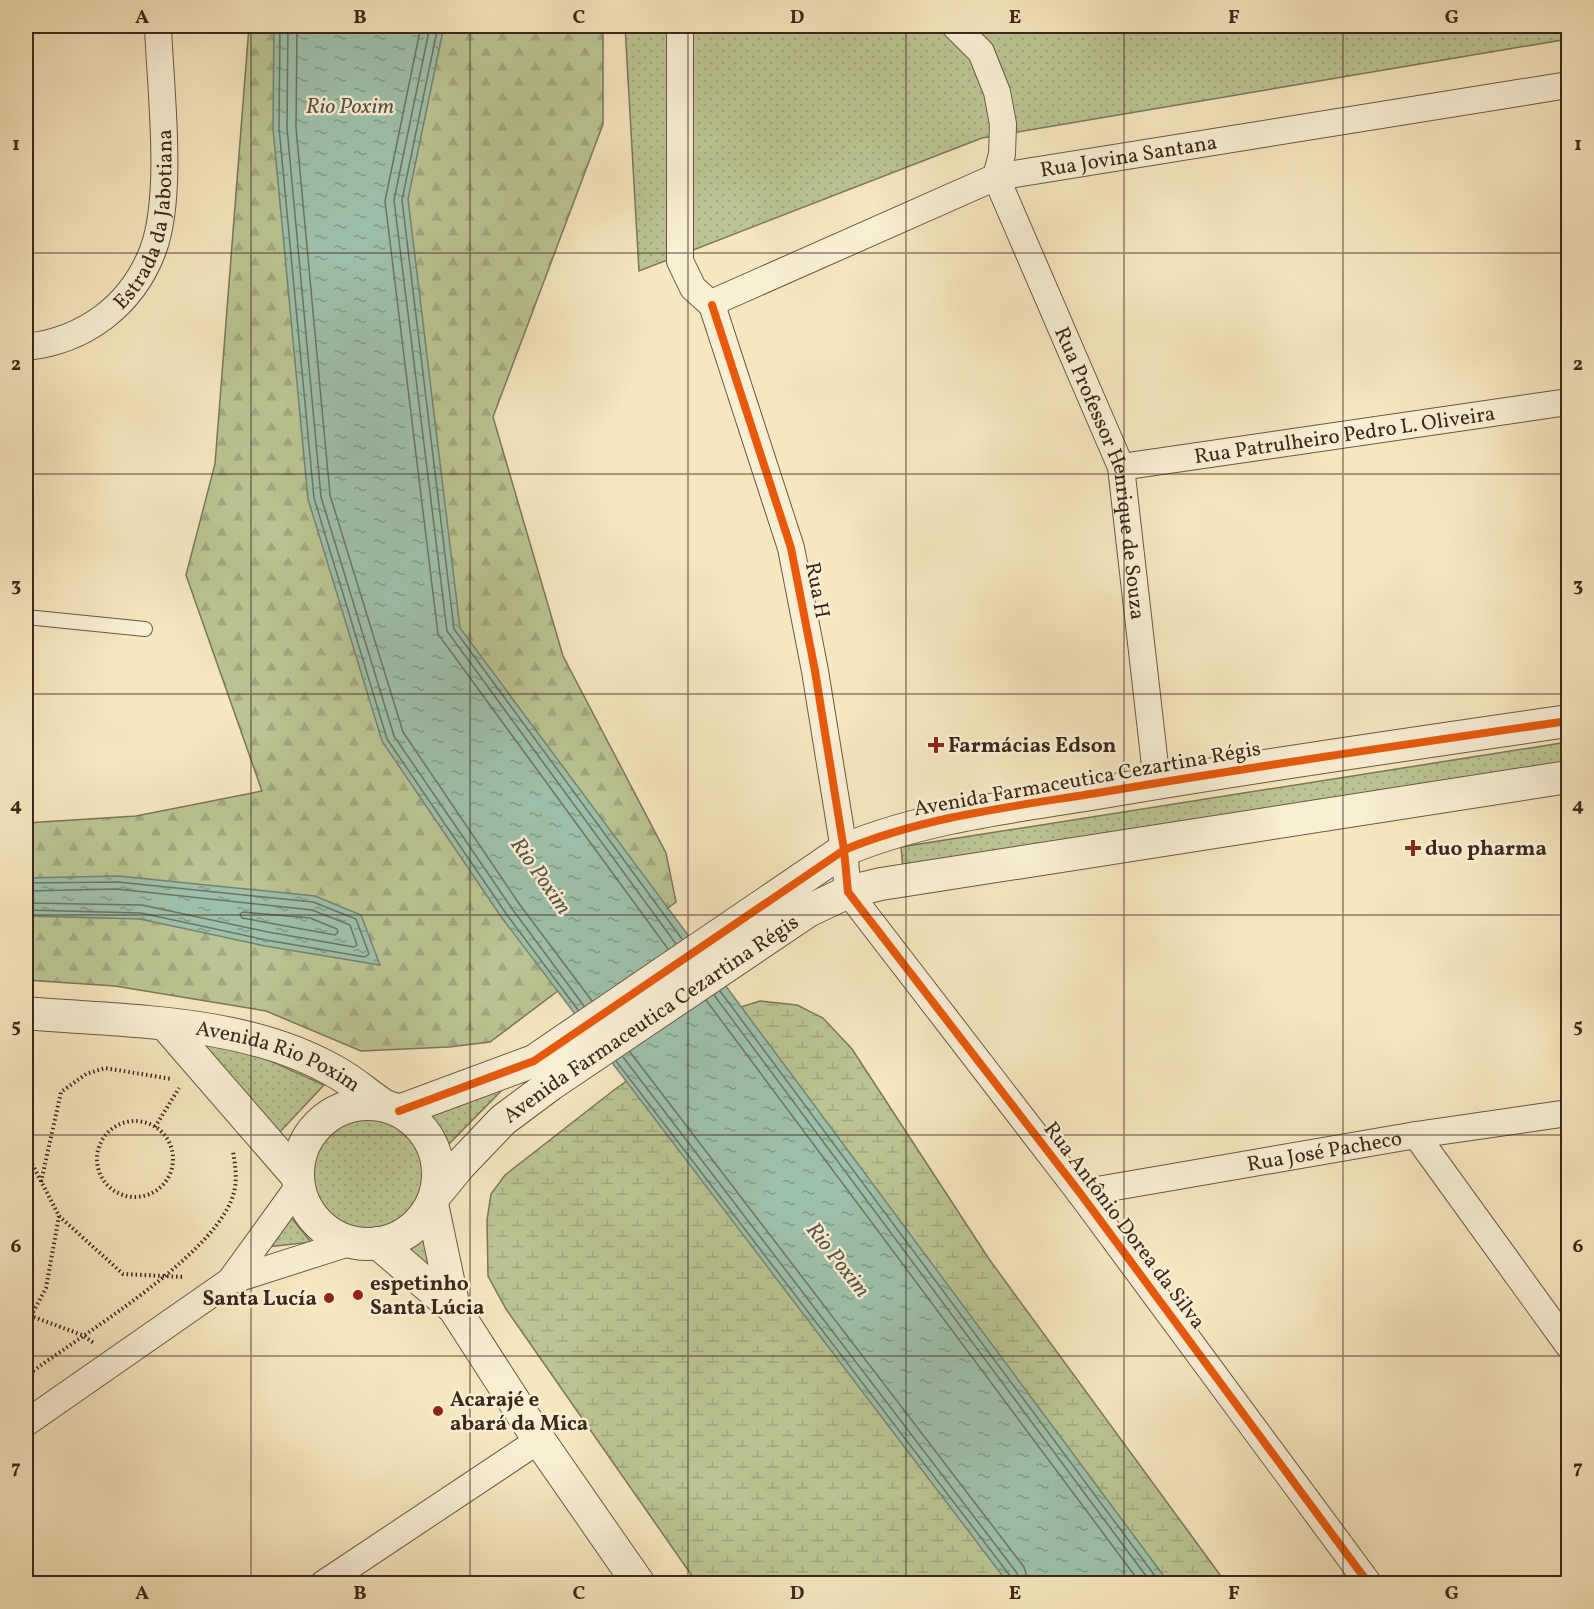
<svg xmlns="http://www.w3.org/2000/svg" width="1594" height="1609" font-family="Vollkorn,serif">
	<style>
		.grass { fill: url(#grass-dots); stroke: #7c7656; stroke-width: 1.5 }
		.forest { fill: url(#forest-firs); stroke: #7c7656; stroke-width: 1.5 }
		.wetland { fill: url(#wetland-marsh); stroke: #7c7656; stroke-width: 1.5 }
		.water { fill: url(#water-ripples); stroke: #778372; stroke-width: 1.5 }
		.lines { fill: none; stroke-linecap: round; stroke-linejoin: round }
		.shore { stroke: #6d7463; stroke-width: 1.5 }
		.service-casing { stroke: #6a5743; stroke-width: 16 }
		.minor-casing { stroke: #6a5743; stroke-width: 28 }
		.tertiary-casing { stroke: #6a5743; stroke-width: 34 }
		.path { stroke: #3c271a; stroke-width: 4; stroke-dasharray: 1.5 3; stroke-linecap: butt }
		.service { stroke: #f9efd5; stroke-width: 14 }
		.minor { stroke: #f9efd5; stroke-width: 26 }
		.tertiary { stroke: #f9efd5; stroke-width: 32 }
		.cycleway-casing { stroke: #f9efd5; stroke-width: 11 }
		.cycleway { stroke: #e8590c; stroke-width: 8 }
		.grid { fill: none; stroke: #3c271a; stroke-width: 1.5; stroke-opacity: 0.55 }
		.poi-dot { fill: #8f2418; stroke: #f9efd5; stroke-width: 2 }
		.labels { text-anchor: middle; stroke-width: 5; stroke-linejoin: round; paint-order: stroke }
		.street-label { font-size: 21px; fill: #3c271a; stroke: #f9efd5 }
		.poi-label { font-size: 21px; font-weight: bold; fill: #3c271a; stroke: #f9efd5; text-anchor: start }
		.water-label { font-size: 22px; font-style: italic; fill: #595546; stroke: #f9efd5 }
		.neatline { fill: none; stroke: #3c271a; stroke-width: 2 }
		.grid-label { font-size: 20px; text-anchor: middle; font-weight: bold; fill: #3c271a }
	</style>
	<defs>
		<pattern id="grass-dots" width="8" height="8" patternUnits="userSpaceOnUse" patternTransform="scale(1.5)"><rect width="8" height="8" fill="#bbc593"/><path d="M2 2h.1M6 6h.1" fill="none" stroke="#a2a97e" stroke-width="1.8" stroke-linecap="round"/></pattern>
		<pattern id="forest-firs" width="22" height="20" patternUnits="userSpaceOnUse" patternTransform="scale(1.5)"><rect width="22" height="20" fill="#bbc593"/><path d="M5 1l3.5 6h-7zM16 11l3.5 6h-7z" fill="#a2a97e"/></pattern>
		<pattern id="wetland-marsh" width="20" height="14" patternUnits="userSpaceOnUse" patternTransform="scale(1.5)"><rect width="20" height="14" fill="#bbc593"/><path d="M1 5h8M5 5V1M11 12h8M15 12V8" fill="none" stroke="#a2a97e"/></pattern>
		<pattern id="water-ripples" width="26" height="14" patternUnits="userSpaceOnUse" patternTransform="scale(1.5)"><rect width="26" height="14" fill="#9ec1ac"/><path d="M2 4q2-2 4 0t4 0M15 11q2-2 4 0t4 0" fill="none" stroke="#829d8b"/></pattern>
	</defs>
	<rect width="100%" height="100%" fill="#f6e7bf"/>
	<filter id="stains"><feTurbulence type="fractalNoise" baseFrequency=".00333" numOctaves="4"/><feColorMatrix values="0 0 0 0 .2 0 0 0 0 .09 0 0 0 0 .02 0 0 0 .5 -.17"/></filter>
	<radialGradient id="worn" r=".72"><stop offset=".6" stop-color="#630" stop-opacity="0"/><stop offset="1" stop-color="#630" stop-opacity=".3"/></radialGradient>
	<g class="grass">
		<polygon points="625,26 1568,26 1568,39 982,138 639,271"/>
		<polygon points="1568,742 1568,765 903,869 901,847"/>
		<polygon points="224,1040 324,1085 279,1133 196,1047"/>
		<polygon points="510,1082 443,1150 417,1107"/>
		<circle cx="368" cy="1174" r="60"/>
		<polygon points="278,1201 311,1242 249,1249"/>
		<polygon points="428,1222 445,1291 394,1245"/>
	</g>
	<polygon class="forest" points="249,26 603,26 603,124 493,417 563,656 666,853 676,902 490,1042 449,1047 361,1051 266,1011 115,986 26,980 26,823 136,816 262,791 186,575 215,464"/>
	<polygon class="wetland" points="760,1001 797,1005 823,1018 852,1049 989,1259 1226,1583 697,1583 506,1309 488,1276 487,1220 491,1194 505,1175 614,1090 722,1013"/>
	<g class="water">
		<polygon points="274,26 444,26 408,199 460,628 1169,1583 1008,1583 502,918 382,741 308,499 273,129"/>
		<polygon points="118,876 315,896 361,915 380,965 265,946 140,919 26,916 26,878"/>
	</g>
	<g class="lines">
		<g class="shore">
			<polyline points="280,26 279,128 314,498 387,739 507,915 578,1010"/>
			<polyline points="288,26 287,128 321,497 394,736 513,910 584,1006"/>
			<polyline points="297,26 296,128 330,495 403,732 520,905 592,1001"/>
			<polyline points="421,26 385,201 438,634 668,949"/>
			<polyline points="430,26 394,200 447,631 676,944"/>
			<polyline points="438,26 402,200 454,629 682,939"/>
			<polyline points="26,883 118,882 313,902 356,919 369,954 365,957 266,940 141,913 26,910"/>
			<polyline points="26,891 117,889 312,910 350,925 357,945 354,947 268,932 142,905 26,903"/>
			<polygon points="243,912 310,918 337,929 338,932 335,935 242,918 240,914"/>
			<polyline points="720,991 1161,1584"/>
			<polyline points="714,995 1152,1584"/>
			<polyline points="706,1000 1141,1584"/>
			<polyline points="630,1052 1024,1567 1029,1584"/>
			<polyline points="623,1057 1017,1573 1020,1584"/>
			<polyline points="616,1061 1011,1577 1012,1584"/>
		</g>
		<g class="service-casing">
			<polyline id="service" points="26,617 145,629"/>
		</g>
		<g class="minor-casing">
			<g id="minor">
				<polyline points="680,26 680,261 693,288 712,305"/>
				<path id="s1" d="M 955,26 L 981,52 L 997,92 L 1003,124 L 1002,154 L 996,177 L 1121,467 L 1157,783"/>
				<polyline points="712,305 791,548 815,671 844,850 848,892 1080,1193 1369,1584"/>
				<path id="s2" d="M 712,305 L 716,301 L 996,177 L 1568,85"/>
				<path id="s3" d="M 26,347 C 84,341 132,306 153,250 C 174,194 160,87 158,26"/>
				<path id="s4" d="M 1121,467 L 1568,402"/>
				<polyline points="1416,1135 1568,1345"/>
				<path id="s5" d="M 1080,1193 L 1416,1135 L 1568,1113"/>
				<polyline points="230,1281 298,1187"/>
				<polyline points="26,1423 230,1281 352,1242"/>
				<polyline points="323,1584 539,1440"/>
			</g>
		</g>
		<g class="tertiary-casing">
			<g id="tertiary">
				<path id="s6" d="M 26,1013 C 126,1022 243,1019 334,1071 C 351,1080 367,1094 383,1105"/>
				<polyline points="166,1025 297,1176"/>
				<circle cx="368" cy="1174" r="70"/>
				<path d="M 399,1111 L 534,1061 L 844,850 C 928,815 1019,806 1109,791 C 1262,765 1415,743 1568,721"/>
				<path id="s7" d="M 436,1194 L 460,1165 L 503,1120 L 550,1085 L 808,911 L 848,892 L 881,884 L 1568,777"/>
				<polyline points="432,1204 454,1308"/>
				<polyline points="378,1243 454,1308 539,1440 639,1584"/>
			</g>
		</g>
		<g class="path">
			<circle cx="135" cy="1159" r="38"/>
			<polyline points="155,1127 179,1088"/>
			<polyline points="26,1152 59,1216 123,1274 184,1277"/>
			<polyline points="41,1182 61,1092 86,1074 105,1068 171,1079"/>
			<polyline points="59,1216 46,1288 31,1316 82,1335 94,1343"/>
			<polyline points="26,1315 31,1316 26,1319"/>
			<path d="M 26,1376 C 80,1336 206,1261 231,1201 C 238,1185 236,1169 233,1152"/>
		</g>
		<use href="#service" class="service"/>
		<use href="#minor" class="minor"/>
		<use href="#tertiary" class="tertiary"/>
		<g class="cycleway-casing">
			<g id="cycleway">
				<polyline points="712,305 791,548 815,671 844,850 848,892 1080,1193 1369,1584"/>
				<path d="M 399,1111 L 534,1061 L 844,850 C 928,815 1019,806 1109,791 C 1262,765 1415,743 1568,721"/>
			</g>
		</g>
		<use href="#cycleway" class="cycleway"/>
	</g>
	<path class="grid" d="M 251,26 L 251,1584M 470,26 L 470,1584M 688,26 L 688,1584M 906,26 L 906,1584M 1124,26 L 1124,1584M 1343,26 L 1343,1584M 26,253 L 1568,253M 26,474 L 1568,474M 26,694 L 1568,694M 26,915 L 1568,915M 26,1135 L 1568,1135M 26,1356 L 1568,1356"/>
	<g class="poi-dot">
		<path d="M933 736h6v6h6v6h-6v6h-6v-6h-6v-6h6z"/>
		<path d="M1410 839h6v6h6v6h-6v6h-6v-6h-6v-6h6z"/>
		<circle cx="358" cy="1295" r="6"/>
		<circle cx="329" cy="1298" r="6"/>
		<circle cx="438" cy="1411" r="6"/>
	</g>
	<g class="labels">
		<g class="street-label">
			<text dy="7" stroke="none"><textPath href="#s2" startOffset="446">Rua Jovina Santana</textPath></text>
			<text dy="7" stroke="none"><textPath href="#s3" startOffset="196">Estrada da Jabotiana</textPath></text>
			<text dy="7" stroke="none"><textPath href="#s4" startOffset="226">Rua Patrulheiro Pedro L. Oliveira</textPath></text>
			<text dy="7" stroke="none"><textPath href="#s1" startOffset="483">Rua Professor Henrique de Souza</textPath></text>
			<text transform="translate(818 590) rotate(79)" y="7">Rua H</text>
			<text transform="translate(1087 778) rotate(-10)" y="7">Avenida Farmaceutica Cezartina Régis</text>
			<text dy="7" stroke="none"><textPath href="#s7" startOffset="279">Avenida Farmaceutica Cezartina Régis</textPath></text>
			<text dy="7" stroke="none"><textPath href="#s6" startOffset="258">Avenida Rio Poxim</textPath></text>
			<text dy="7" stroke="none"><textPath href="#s5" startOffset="248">Rua José Pacheco</textPath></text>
			<text transform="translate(1125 1225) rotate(53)" y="7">Rua Antônio Dorea da Silva</text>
		</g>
		<g class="poi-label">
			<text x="948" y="752">Farmácias Edson</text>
			<text x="1425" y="855">duo pharma</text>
			<text x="370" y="1290">espetinho<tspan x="370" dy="24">Santa Lúcia</tspan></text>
			<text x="317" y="1305" text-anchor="end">Santa Lucía</text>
			<text x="450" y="1406">Acarajé e<tspan x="450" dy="24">abará da Mica</tspan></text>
		</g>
		<g class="water-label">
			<text x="350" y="113">Rio Poxim</text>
			<text transform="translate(542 875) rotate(55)" y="8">Rio Poxim</text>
			<text transform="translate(839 1259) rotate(52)" y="8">Rio Poxim</text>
		</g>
	</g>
	<rect width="1594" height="1609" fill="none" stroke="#f6e7bf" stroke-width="66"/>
	<rect x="33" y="33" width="1528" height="1543" class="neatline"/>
	<g class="grid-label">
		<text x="142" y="23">A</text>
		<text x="360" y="23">B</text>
		<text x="579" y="23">C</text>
		<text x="797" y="23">D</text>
		<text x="1015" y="23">E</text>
		<text x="1234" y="23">F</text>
		<text x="1452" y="23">G</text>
		<text x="16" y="150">1</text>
		<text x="1578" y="150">1</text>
		<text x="16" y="370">2</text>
		<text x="1578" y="370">2</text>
		<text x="16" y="591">3</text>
		<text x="1578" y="591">3</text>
		<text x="16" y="811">4</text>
		<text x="1578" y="811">4</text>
		<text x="16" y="1032">5</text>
		<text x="1578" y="1032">5</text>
		<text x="16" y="1252">6</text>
		<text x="1578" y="1252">6</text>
		<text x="16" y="1473">7</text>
		<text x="1578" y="1473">7</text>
		<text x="142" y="1599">A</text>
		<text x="360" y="1599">B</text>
		<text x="579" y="1599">C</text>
		<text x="797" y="1599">D</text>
		<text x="1015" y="1599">E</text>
		<text x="1234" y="1599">F</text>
		<text x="1452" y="1599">G</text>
	</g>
	<rect width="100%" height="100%" filter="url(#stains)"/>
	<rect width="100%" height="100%" fill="url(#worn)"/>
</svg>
